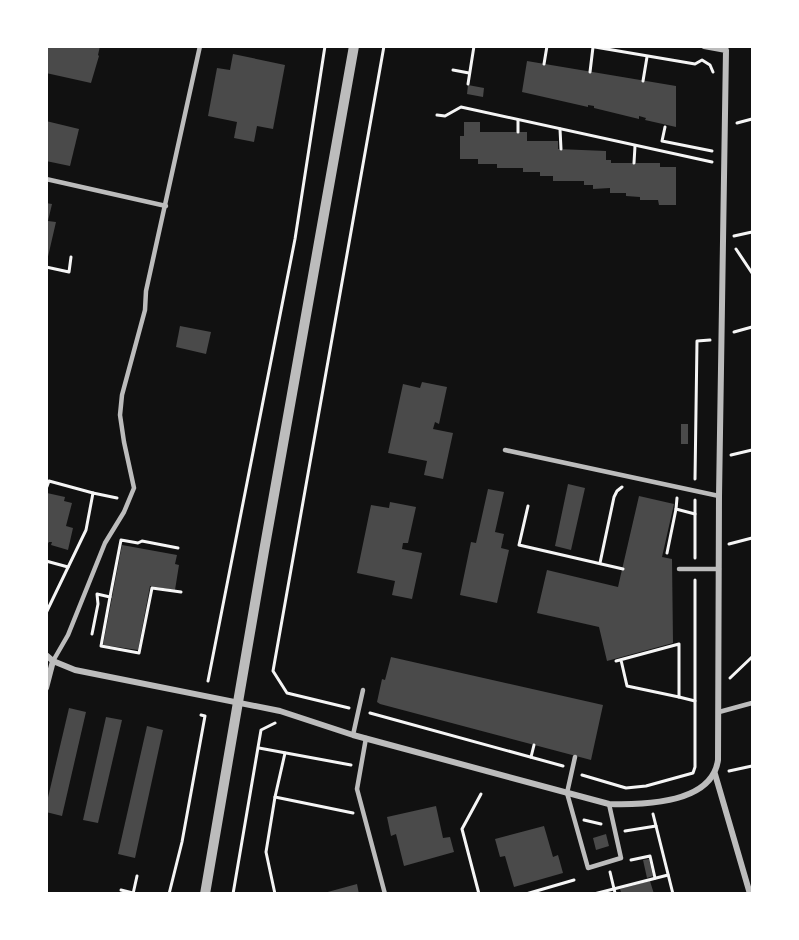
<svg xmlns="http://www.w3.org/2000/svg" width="799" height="940" font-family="'Source Sans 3',sans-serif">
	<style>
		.building { fill: #4a4a4a }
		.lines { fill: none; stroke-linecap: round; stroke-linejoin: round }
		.path { stroke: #f5f5f5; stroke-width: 3 }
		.service { stroke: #bcbcbc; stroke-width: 4.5 }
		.minor { stroke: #bcbcbc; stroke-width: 6 }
		.tertiary { stroke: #bcbcbc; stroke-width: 10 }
	</style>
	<rect width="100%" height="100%" fill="#111"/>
	<g class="building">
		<polygon points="46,46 100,46 98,55 99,56 91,83 46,73"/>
		<polygon points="233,54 285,65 273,129 257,126 254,142 234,138 237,122 208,116 217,68 230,70"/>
		<polygon points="527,61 676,86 676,127 645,120 646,118 639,116 639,119 594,108 594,106 588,105 588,107 522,92"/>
		<polygon points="468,85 484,88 483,97 467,94"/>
		<polygon points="46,121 79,129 70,166 46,161"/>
		<polygon points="464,122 480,122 480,132 527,132 527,141 558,141 558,149 606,151 606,160 611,160 611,163 660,163 660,167 676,167 676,205 659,205 658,200 640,200 640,197 626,196 626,193 610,193 610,188 593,189 593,185 584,185 584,181 553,181 553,176 540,176 540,172 523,172 523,168 497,168 497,164 478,164 478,159 460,159 460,136 464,136"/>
		<polygon points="46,203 52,204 48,221 56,222 47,261"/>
		<polygon points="180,326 211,332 206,354 176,347"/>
		<polygon points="422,382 447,387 439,424 435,422 433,429 453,433 443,479 424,475 427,461 388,453 403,384 420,388"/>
		<rect x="681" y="424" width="7" height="20"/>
		<polygon points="568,484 585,488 571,550 555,546"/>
		<polygon points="488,489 504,492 495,532 504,534 501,548 509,550 497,603 460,595 471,542 476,543"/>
		<polygon points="47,493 65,497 64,501 72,503 66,526 73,528 68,550 51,545 52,542 49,542 46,546"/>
		<polygon points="639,496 674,504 662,557 672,559 673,643 607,661 599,627 537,613 547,570 618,587"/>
		<polygon points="390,502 416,507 408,543 403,543 402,549 422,553 412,599 392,595 395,581 357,573 371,505 389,508"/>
		<polygon points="122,545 177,555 175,564 179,565 175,590 150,586 138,650 103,645"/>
		<polygon points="391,657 603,705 591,760 380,704 377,702 382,679 385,680"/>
		<polygon points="69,708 86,712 62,816 46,812 46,806"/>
		<polygon points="106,717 122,720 98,823 83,820"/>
		<polygon points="147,726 163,730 135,858 118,854"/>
		<polygon points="436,806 443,838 450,837 454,852 404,866 396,834 391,836 387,817"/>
		<polygon points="544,826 553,857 558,855 563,873 514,887 505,856 500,857 495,839"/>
		<polygon points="606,834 609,846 596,850 593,838"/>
		<polygon points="649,859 653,876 647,878 643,860"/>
		<polygon points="650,881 654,894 616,894 621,892 620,889"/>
		<polygon points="357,884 359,894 324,894 324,893"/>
	</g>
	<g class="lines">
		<g class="path">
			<polyline points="589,46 695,64 702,60 710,65 713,72"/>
			<polyline points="544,64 547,46"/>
			<polyline points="453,70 469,73"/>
			<polyline points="590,72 593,47"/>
			<polyline points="643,81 647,57"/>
			<polyline points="468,84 474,46"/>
			<polyline points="437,115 445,116 461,107 712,162"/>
			<polyline points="518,120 518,132"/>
			<polyline points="737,123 752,119"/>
			<polyline points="665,127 662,141 712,151"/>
			<polyline points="560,129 561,149"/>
			<polyline points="634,163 635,146"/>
			<polyline points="734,236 752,232"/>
			<polyline points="736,249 752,273"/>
			<polyline points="46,267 69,272 71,257"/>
			<polyline points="734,332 752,327"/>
			<polyline points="731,455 752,450"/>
			<polyline points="695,479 697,341 710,340"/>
			<polyline points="46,489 49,481 93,493"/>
			<polyline points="677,498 676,509 695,514 695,558"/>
			<polyline points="528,506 519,545 623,569"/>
			<polyline points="695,514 695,500"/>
			<polyline points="729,544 752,538"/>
			<polyline points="667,553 676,509"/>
			<polyline points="46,561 68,567"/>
			<polyline points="600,563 614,497 617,491 622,487"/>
			<polyline points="110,597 121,540 138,543 142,541 178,548"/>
			<polyline points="46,613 86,530 93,493 117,498"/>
			<polyline points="92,634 98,604 97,594 110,597 101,646 139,653 152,588 181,592"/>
			<polyline points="616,661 679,644 679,697 627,686 621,660"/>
			<polyline points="730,678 752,657"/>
			<polyline points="208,681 295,239 325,46"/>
			<polyline points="679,697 695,701"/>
			<polyline points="349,708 287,693 273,671 384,46"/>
			<polyline points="370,713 563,766"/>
			<polyline points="259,748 351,765"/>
			<polyline points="531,757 534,745"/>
			<polyline points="729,771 752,766"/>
			<polyline points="582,775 626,788 646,786 693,773 695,767 695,580"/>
			<polyline points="275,797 353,813"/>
			<polyline points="653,814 673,894"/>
			<polyline points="584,820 601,824"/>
			<polyline points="625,831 656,826"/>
			<polyline points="631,860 650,856 655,878"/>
			<polyline points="610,872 615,893"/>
			<polyline points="121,890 133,893"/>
			<polyline points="133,894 137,876"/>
			<polyline points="169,894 182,842 205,716 201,715"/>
			<polyline points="233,894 261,730 275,723"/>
			<polyline points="275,894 266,852 275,797 285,753"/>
			<polyline points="479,894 462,829 481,794"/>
			<polyline points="526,894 574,880"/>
			<polyline points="594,894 668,875"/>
		</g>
		<g class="service">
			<polyline points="46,179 166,206"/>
			<polyline points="505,450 719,496"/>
			<polyline points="679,569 719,569"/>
			<polyline points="53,661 68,635 105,543 124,512 134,488 124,442 120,415 122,395 145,310 146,291 200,46"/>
			<polyline points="719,712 752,703"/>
			<polyline points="353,735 363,690"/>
			<polyline points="366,738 357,789 385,894"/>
			<polyline points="575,757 567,793 588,868 621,858 609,804"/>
		</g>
		<g class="minor">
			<path d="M 46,655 L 53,661 L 75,670 L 280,711 L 353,735 L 609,804 C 643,805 712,804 718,760 L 719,496 L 726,50 L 704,46"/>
			<polyline points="46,688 53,661"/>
			<polyline points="715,774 750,894"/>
		</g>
		<polyline class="tertiary" points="205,894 264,551 354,46"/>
	</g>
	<rect width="799" height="940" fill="none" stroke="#ffffff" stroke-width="96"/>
</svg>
